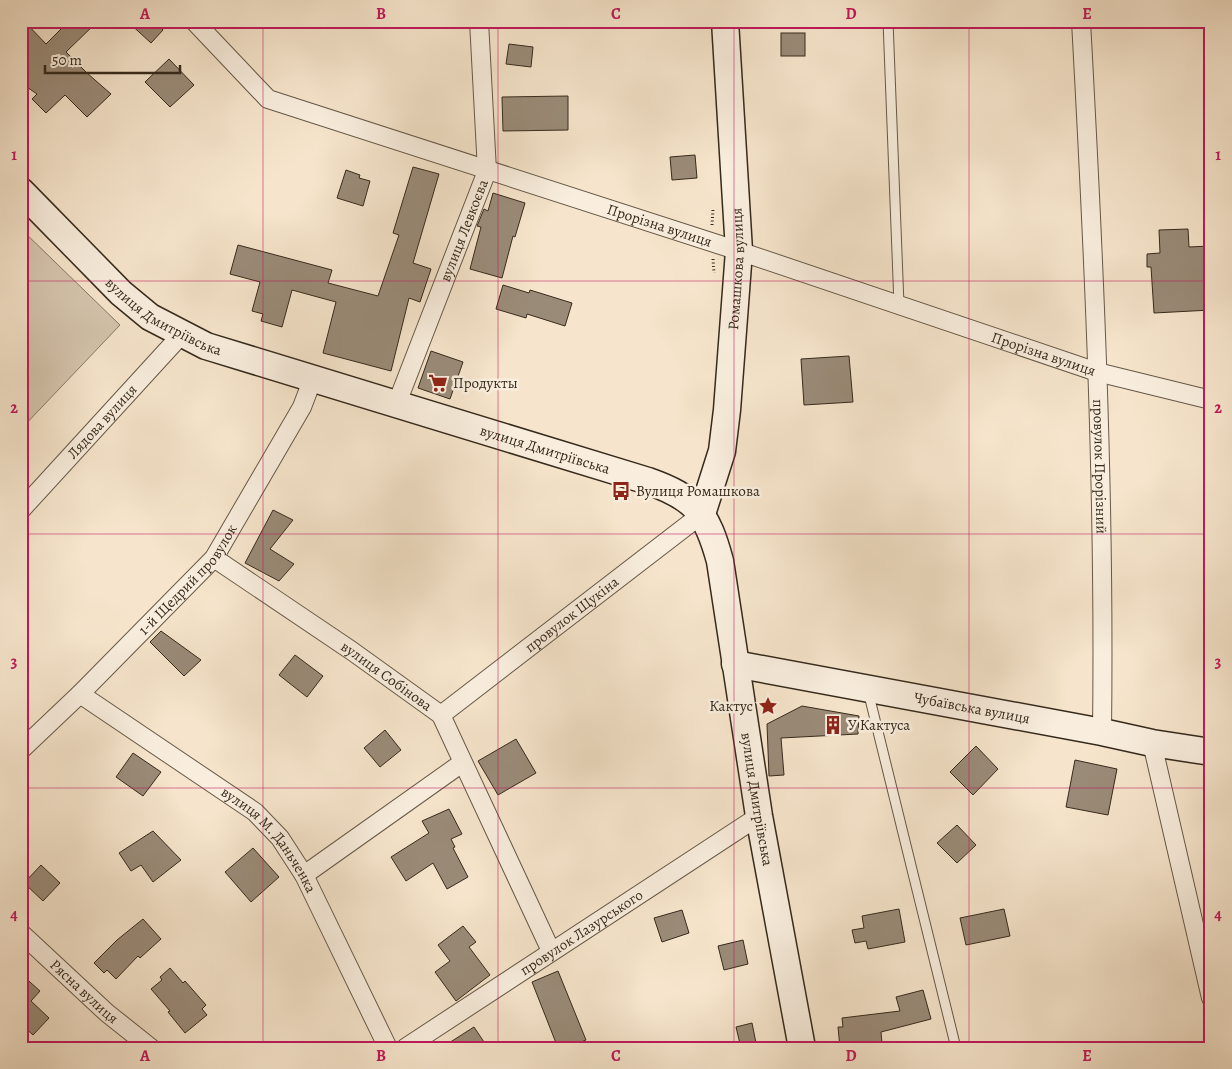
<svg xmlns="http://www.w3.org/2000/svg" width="1232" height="1069" font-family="Alegreya,serif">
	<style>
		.green { fill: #d5c5ae; stroke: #867865 }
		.building { fill: #9a8b78; stroke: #362a1c }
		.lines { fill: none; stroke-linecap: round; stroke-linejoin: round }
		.lane-casing { stroke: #665948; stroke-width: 11 }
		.street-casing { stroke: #665948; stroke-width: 20 }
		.secondary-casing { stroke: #362a1c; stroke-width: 29 }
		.path { stroke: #362a1c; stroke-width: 3; stroke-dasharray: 1 2.5; stroke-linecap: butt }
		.lane { stroke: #f9eede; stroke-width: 9 }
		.street { stroke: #f9eede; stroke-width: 18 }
		.secondary { stroke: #f9eede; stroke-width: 26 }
		.grid { fill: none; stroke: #c2185b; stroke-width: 1; stroke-opacity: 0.55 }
		.labels { text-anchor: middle; stroke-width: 5; stroke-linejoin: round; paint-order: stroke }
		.street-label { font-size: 15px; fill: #362a1c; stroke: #f9eede }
		.poi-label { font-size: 15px; fill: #362a1c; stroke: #f9eede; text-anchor: start }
		.neatline { fill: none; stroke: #c2185b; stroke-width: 2 }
		.grid-label { font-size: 16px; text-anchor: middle; font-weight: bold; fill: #c2185b }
	</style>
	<rect width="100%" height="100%" fill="#f6e5cc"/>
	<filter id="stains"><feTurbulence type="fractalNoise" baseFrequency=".004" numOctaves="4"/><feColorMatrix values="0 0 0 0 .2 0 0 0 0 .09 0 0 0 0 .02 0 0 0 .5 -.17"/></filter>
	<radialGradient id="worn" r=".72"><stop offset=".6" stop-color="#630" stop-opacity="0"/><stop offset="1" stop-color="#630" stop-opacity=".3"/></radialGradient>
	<polygon class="green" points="21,229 120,325 21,429"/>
	<g class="building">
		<polygon points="21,21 24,21 46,44 69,21 98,21 66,52 87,73 111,94 87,117 65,95 46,113 32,99 37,94 21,83"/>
		<polygon points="127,21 154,21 163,30 151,43"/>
		<rect x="781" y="33" width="24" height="23"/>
		<polygon points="509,44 533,47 531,67 506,64"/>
		<polygon points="169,59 194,85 170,107 145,82"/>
		<polygon points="568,96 568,130 503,131 502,97"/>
		<polygon points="695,155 697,178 672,180 670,157"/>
		<polygon points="413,167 439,174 413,263 431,269 420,302 409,298 391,371 323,353 336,302 292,290 282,327 261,321 263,314 252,311 260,282 230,274 238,245 332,270 328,283 378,296 399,235 393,233"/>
		<polygon points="346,170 360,175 359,178 370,181 363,206 337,198"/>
		<polygon points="493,193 525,203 515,237 513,236 502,278 470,269 481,227 477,226 484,209 488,211"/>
		<polygon points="1188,229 1189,247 1210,246 1211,310 1154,313 1151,267 1147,267 1147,254 1160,253 1159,230"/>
		<polygon points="503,285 529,293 530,290 572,303 565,326 527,314 526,318 496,309"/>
		<polygon points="431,351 463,362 450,399 418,388"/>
		<polygon points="849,356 853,402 804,405 801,359"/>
		<polygon points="273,510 293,520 270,549 294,564 279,581 245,563"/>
		<polygon points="161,631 201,660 184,676 150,642"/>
		<polygon points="295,655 323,676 307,697 279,675"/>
		<polygon points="802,706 859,716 858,734 781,738 784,775 769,776 767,724"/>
		<polygon points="385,730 401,750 380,767 364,748"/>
		<polygon points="516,739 536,773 498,795 478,761"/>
		<polygon points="976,746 998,769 973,795 950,772"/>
		<polygon points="133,753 161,772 143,796 116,777"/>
		<polygon points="1075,760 1117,769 1108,815 1066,807"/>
		<polygon points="449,809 462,834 451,839 455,847 453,848 468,877 447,889 433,863 406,881 391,857 429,833 422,821"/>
		<polygon points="957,825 976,845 957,863 937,843"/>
		<polygon points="153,831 181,860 153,882 141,865 131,871 119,853"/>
		<polygon points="253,848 279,877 251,902 225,872"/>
		<polygon points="41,865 60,883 43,901 24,883"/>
		<polygon points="899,909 905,942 868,949 866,941 855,943 852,930 864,928 862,916"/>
		<polygon points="1004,909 1010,936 966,945 960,918"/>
		<polygon points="682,910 689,933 662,942 654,918"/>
		<polygon points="143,919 161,939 140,958 138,956 116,979 107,970 104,973 94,963 117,940"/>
		<polygon points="463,926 476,942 469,947 490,975 456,1001 435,972 450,961 438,945"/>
		<polygon points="743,940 748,964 724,970 718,946"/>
		<polygon points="170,968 183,983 185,981 206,1005 202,1009 207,1015 185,1033 168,1012 170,1011 151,989 162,980 160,977"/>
		<polygon points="558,971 586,1040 566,1048 558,1048 532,982"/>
		<polygon points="21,974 40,991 31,1001 49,1018 33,1035 21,1024"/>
		<polygon points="923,990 931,1019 881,1032 882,1044 840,1048 838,1027 843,1027 842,1018 900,1011 896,997"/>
		<polygon points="752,1023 757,1048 741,1048 736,1027"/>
		<polygon points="474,1027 488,1048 441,1048"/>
	</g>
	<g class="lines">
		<g class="lane-casing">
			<g id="lane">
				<polyline points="888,21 899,305"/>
				<polyline points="868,691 956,1048"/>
			</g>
		</g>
		<g class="street-casing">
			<g id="street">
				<path id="s1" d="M 194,21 L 268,99 L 739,251 L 1097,372 L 1211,400"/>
				<path id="s2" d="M 1081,21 C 1094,258 1105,495 1102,732"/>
				<path id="s3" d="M 397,403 L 487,171 L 479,21"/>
				<path id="s4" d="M 21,510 L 183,333"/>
				<path id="s5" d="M 214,558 L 352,651 L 441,715 L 551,951"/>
				<path id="s6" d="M 80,694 L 255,812 L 280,838 L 304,875 L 388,1048"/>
				<path id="s7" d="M 441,715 L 702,514"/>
				<polyline points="1152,743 1211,998"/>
				<path id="s8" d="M 21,750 L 80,694 L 214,558 L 302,407 L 313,378"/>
				<polyline points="304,875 462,763"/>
				<path id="s9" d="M 21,933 L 107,1013 L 151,1048"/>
				<path id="s10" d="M 405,1048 L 759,816"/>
			</g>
		</g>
		<g class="secondary-casing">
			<g id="secondary">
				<path id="s11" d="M 21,191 L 121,293 L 150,317 L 206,346 L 648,481 C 696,498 707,513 720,561 L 759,816 L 802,1048"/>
				<path id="s12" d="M 702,514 L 722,451 L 727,410 L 739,251 L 725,21"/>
				<path id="s13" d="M 735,664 L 1102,732 L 1152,743 L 1211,752"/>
			</g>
		</g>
		<g class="path">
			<polyline points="712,225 713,209"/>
			<polyline points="713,259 714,273"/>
		</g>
		<use href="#lane" class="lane"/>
		<use href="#street" class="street"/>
		<use href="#secondary" class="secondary"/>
	</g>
	<path class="grid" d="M 263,21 L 263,1048M 498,21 L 498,1048M 734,21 L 734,1048M 969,21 L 969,1048M 21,281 L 1211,281M 21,534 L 1211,534M 21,788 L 1211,788"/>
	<defs>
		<g id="supermarket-bare" transform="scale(1.5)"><path d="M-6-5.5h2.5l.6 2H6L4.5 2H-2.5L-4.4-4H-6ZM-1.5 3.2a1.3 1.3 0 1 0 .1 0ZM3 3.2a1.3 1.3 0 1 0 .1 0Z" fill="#8f2418" stroke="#f9eede" stroke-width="2.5" paint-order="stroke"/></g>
		<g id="bus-bare" transform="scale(1.5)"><path d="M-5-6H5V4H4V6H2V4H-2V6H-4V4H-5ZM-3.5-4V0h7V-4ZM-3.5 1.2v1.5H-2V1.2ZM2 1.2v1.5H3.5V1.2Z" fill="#8f2418" stroke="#f9eede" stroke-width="2.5" paint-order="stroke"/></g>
		<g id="sight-bare" transform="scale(1.5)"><path d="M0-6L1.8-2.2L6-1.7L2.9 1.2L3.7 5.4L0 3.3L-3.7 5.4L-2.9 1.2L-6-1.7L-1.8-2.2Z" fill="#8f2418" stroke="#f9eede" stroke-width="2.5" paint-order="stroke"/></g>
		<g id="building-bare" transform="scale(1.5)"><path d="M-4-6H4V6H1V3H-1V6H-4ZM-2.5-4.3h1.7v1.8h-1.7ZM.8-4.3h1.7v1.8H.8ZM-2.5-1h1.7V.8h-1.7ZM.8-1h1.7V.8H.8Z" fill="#8f2418" stroke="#f9eede" stroke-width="2.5" paint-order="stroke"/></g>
	</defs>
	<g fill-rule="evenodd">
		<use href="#supermarket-bare" x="438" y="383"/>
		<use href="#bus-bare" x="621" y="491"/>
		<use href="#sight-bare" x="768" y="706"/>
		<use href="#building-bare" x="833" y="725"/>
	</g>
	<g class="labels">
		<g class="street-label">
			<text dy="5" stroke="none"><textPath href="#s1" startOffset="519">Прорізна вулиця</textPath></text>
			<text dy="5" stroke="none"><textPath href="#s3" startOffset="185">вулиця Левкоєва</textPath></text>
			<text dy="5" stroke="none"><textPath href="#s12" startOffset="249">Ромашкова вулиця</textPath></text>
			<text dy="5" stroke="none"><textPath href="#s11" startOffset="192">вулиця Дмитріївська</textPath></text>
			<text dy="5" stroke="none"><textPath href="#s1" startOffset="924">Прорізна вулиця</textPath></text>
			<text dy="5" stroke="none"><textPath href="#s4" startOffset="120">Лядова вулиця</textPath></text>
			<text dy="5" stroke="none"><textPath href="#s11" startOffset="598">вулиця Дмитріївська</textPath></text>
			<text dy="5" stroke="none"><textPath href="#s2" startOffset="446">провулок Прорізний</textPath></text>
			<text dy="5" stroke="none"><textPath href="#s8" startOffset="239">1-й Щедрий провулок</textPath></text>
			<text dy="5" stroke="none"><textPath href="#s7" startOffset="165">провулок Щукіна</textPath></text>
			<text dy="5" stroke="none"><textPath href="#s5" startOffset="209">вулиця Собінова</textPath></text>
			<text dy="5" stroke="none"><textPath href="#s13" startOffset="241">Чубаївська вулиця</textPath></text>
			<text dy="5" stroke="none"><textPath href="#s11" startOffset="1061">вулиця Дмитріївська</textPath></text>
			<text dy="5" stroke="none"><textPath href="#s6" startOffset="241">вулиця М. Даньченка</textPath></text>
			<text dy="5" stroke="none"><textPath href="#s10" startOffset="211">провулок Лазурського</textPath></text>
			<text dy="5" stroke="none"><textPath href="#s9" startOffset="86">Рясна вулиця</textPath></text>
		</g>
		<g class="poi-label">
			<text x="453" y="388">Продукты</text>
			<text x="636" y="496">Вулиця Ромашкова</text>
			<text x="753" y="711" text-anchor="end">Кактус</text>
			<text x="848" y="730">У Кактуса</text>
		</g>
	</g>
	<rect width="1232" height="1069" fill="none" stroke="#f6e5cc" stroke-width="55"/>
	<path d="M45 65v8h135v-8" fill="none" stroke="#362a1c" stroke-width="2.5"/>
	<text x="52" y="65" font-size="15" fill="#362a1c" stroke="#f9eede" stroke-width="4" paint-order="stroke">50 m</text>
	<rect x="28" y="28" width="1176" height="1014" class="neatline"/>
	<g class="grid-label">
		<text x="145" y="19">A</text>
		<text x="381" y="19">B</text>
		<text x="616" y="19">C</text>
		<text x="851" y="19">D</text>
		<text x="1087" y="19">E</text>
		<text x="14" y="160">1</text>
		<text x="1218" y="160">1</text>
		<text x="14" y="413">2</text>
		<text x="1218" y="413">2</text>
		<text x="14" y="667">3</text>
		<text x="1218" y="667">3</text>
		<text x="14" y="920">4</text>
		<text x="1218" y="920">4</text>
		<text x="145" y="1061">A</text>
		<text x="381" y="1061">B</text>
		<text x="616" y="1061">C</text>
		<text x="851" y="1061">D</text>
		<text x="1087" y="1061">E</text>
	</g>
	<rect width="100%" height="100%" filter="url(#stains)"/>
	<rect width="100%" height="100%" fill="url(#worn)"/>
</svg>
